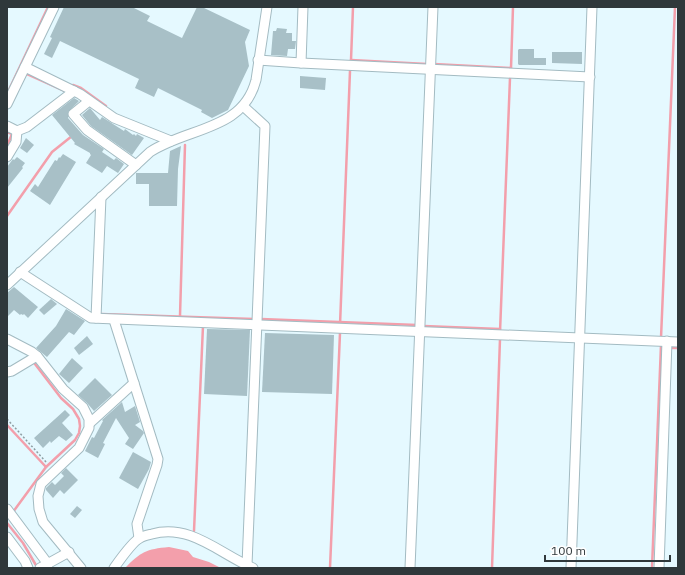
<svg xmlns="http://www.w3.org/2000/svg" width="685" height="575" font-family="'IBM Plex Sans',sans-serif">
	<style>
		.water { fill: #f39fab }
		.lines { fill: none; stroke-linecap: round; stroke-linejoin: round }
		.stream { stroke: #f39fab; stroke-width: 2.5 }
		.building { fill: #a8c0c7 }
		.minor-casing { stroke: #a3bbc2; stroke-width: 11 }
		.path { stroke: #8f9ea3; stroke-width: 1.5; stroke-dasharray: 2 2; stroke-linecap: butt }
		.minor { stroke: #fff; stroke-width: 9 }
	</style>
	<rect width="100%" height="100%" fill="#e5f9ff"/>
	<path class="water" d="M 169,547 L 188,551 L 193,557 L 209,562 L 221,568 L 125,568 C 141,552 146,549 169,547 Z"/>
	<g class="lines">
		<g class="stream">
			<polyline points="351,60 427,64"/>
			<polyline points="351,60 353,7"/>
			<polyline points="434,64 511,68"/>
			<polyline points="511,68 513,7"/>
			<polyline points="27,74 65,91"/>
			<polyline points="73,85 81,88 106,106"/>
			<polyline points="7,94 48,7"/>
			<polyline points="7,132 12,134 7,146"/>
			<polyline points="7,216 52,152 72,136"/>
			<polyline points="101,314 254,319"/>
			<polyline points="180,316 185,145"/>
			<polyline points="261,319 417,325"/>
			<polyline points="340,325 350,71"/>
			<polyline points="424,326 500,329"/>
			<polyline points="500,332 510,78"/>
			<polyline points="661,338 675,7"/>
			<polyline points="671,348 678,348"/>
			<polyline points="7,425 46,467"/>
			<polyline points="13,512 46,467 75,440 79,433 80,426 79,419 73,409 61,398 35,364"/>
			<polyline points="7,523 23,543 37,567"/>
			<polyline points="194,531 203,326"/>
			<polyline points="330,568 340,333"/>
			<polyline points="492,568 500,339"/>
			<polyline points="652,568 661,345"/>
		</g>
	</g>
	<g class="building">
		<polygon points="64,7 132,7 150,16 147,21 182,38 197,7 202,7 250,30 245,42 249,66 228,110 212,118 201,112 202,110 158,88 154,97 135,88 139,79 60,41 52,58 44,54 52,38 50,37"/>
		<polygon points="277,28 287,29 286,33 292,33 292,41 296,41 295,49 288,49 287,56 271,55 273,31 276,31"/>
		<polygon points="519,49 534,49 534,58 546,58 546,65 519,65 518,64 518,50"/>
		<polygon points="552,52 582,52 582,64 552,63"/>
		<polygon points="300,76 326,78 325,90 300,88"/>
		<polygon points="74,98 79,101 68,112 68,118 83,135 104,149 102,152 114,160 116,158 124,164 118,173 107,166 102,173 86,163 91,155 90,154 90,153 74,144 75,143 52,115"/>
		<polygon points="90,108 100,120 102,117 124,131 125,129 133,135 134,134 136,136 137,134 144,138 132,155 91,126 82,115"/>
		<polygon points="26,138 34,145 27,153 20,148"/>
		<polygon points="181,146 178,169 177,206 149,206 149,184 136,184 136,173 168,173 170,151"/>
		<polygon points="63,154 76,162 50,205 30,191 35,184 38,187 55,160 57,161 59,157 60,158"/>
		<polygon points="17,157 25,163 22,167 23,168 7,188 7,167 13,159 14,160"/>
		<polygon points="14,287 38,307 28,318 24,314 23,315 21,314 20,315 14,310 7,317 7,293"/>
		<polygon points="51,299 57,304 44,315 39,310"/>
		<polygon points="66,309 85,321 74,335 69,332 47,357 36,348 56,326"/>
		<polygon points="207,329 250,330 247,396 204,394"/>
		<polygon points="265,333 334,335 332,394 262,392"/>
		<polygon points="87,336 93,344 79,355 74,348"/>
		<polygon points="72,358 83,368 69,383 59,374"/>
		<polygon points="95,378 112,395 94,411 87,403 78,395"/>
		<polygon points="122,402 125,412 135,406 140,422 135,425 143,431 144,433 133,449 125,444 129,438 116,418 103,443 105,444 98,458 85,451 92,437 94,438 103,421 102,420"/>
		<polygon points="65,410 70,415 62,423 73,435 66,441 59,436 51,443 50,441 43,448 34,438"/>
		<polygon points="133,452 151,462 149,469 138,489 119,478"/>
		<polygon points="66,468 78,480 64,494 60,490 53,498 46,490 46,488 52,482 55,485 64,476 61,473"/>
		<polygon points="77,506 82,510 75,518 70,514"/>
	</g>
	<g class="lines">
		<g class="minor-casing">
			<g id="minor">
				<polyline points="54,7 25,67 80,94 114,118 171,141"/>
				<polyline points="258,60 301,63 590,77"/>
				<polyline points="301,63 303,7"/>
				<polyline points="89,101 73,114 87,130 136,165"/>
				<polyline points="7,104 25,67"/>
				<polyline points="243,106 265,126 247,565"/>
				<polyline points="7,126 17,131 27,127 74,91"/>
				<polyline points="7,157 16,142 17,131"/>
				<polyline points="20,272 91,318 678,342"/>
				<path d="M 7,285 L 150,152 C 188,127 243,131 256,80 L 267,7"/>
				<polyline points="96,318 101,197"/>
				<polyline points="114,320 158,459 157,465 137,524 139,538"/>
				<polyline points="7,339 32,352 37,356 63,389 83,407 89,419 89,428 79,448 41,484 38,496 39,509 43,522 81,568"/>
				<polyline points="7,372 12,371 37,356"/>
				<polyline points="90,423 134,383"/>
				<polyline points="7,509 48,564"/>
				<polyline points="7,537 25,561 28,568"/>
				<polyline points="40,568 69,552"/>
				<path d="M 114,568 C 119,561 133,541 140,538 C 143,536 148,535 152,534 C 190,523 220,554 253,568"/>
				<polyline points="410,568 433,7"/>
				<polyline points="571,568 592,7"/>
				<polyline points="659,568 667,341"/>
			</g>
		</g>
		<polyline class="path" points="7,419 47,463"/>
		<use href="#minor" class="minor"/>
	</g>
	<rect width="685" height="575" fill="none" stroke="#2f383b" stroke-width="16"/>
	<path d="M545 555v6h125v-6" fill="none" stroke="#2f383b" stroke-width="2"/>
	<text x="551" y="555" font-size="12" fill="#2f383b" stroke="#ffffff" stroke-width="3" paint-order="stroke">100 m</text>
</svg>
